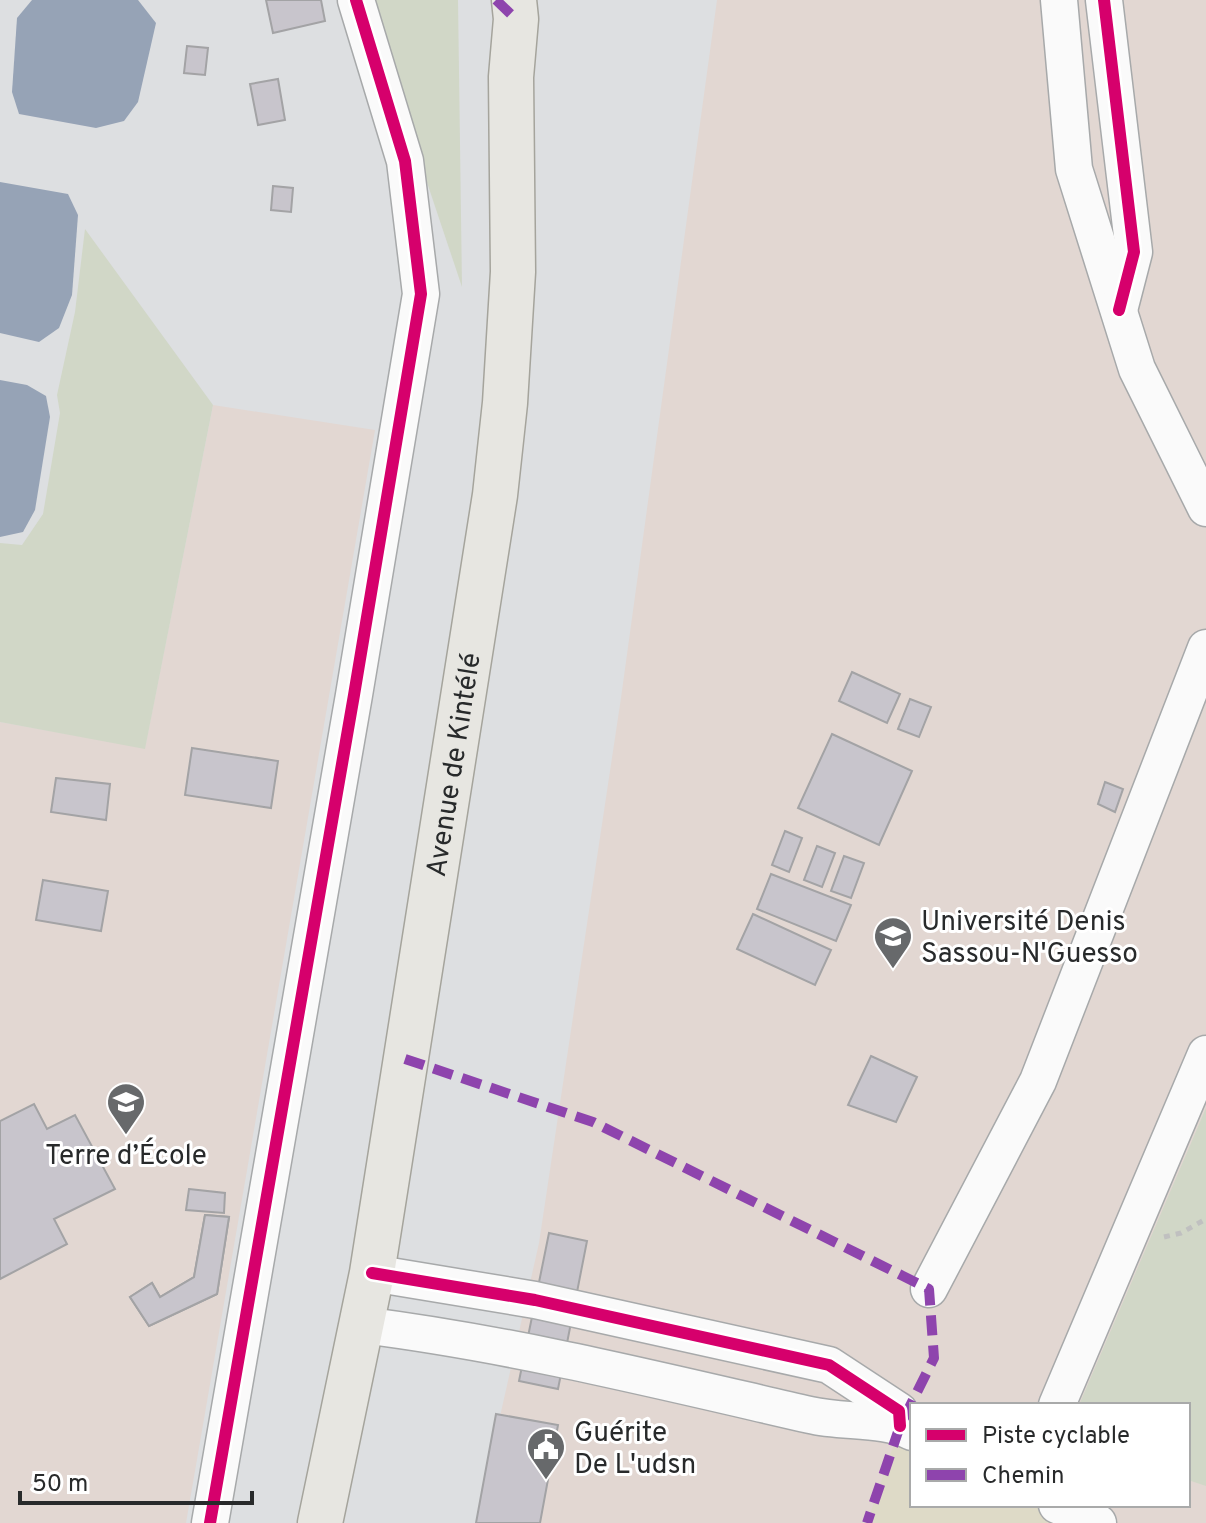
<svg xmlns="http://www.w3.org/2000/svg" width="1206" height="1523" font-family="Overpass,sans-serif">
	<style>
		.education { fill: #e2d7d2; fill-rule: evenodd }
		.green { fill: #d1d7c7 }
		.sand { fill: #dedac7 }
		.water { fill: #96a3b6 }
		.building { fill: #c8c5cc; stroke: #a3a3a5; stroke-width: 2 }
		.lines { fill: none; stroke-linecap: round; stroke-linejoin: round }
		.minor-casing { stroke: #a7a9aa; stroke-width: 39 }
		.major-casing { stroke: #a5a49c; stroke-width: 47 }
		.path { stroke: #c0c0c0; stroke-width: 5; stroke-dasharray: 6 6; stroke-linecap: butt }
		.minor { stroke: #fafafa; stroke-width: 36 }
		.major { stroke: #e7e6e1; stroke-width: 44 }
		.quiet { stroke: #8e44ad; stroke-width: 10; stroke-dasharray: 20 10; stroke-linecap: butt }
		.cycleway-casing { stroke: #fff; stroke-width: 17 }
		.cycleway { stroke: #d6006c; stroke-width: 12 }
		.labels { text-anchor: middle; stroke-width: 6; stroke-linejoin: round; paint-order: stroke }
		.street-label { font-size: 28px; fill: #282a2b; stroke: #fff }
		.poi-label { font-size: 28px; fill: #282a2b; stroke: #fff; text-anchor: start }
	</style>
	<rect width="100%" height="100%" fill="#dddfe1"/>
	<g class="education">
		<path d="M 717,0 L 1206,0 L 1206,1523 L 476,1523 L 539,1243 L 621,698 ZM 912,1405 L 1188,1405 L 1188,1505 L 912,1505 Z"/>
		<polygon points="213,405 375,430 186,1523 0,1523 0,722 145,748"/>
	</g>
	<g class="green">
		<polygon points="366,0 458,0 462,287"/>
		<polygon points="85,229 213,405 145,749 0,722 0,543 22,545 43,514 60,413 57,395 75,312"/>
		<polygon points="1206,1108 1206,1486 1188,1480 1188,1405 1079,1405"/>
	</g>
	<polygon class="sand" points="900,1426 912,1432 912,1505 1057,1505 1098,1523 867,1523"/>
	<g class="water">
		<polygon points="32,0 138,0 156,23 138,102 124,121 96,128 19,114 12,92 17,18"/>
		<polygon points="0,182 68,194 78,215 72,295 59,328 39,342 0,333"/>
		<polygon points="0,380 27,385 46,396 50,417 35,510 23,532 0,537"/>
	</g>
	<g class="building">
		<polygon points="266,0 321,0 325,21 273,33"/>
		<polygon points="187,46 208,48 205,75 184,73"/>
		<polygon points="278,79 285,120 258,125 250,84"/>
		<polygon points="273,186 293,188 291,212 271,210"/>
		<polygon points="852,672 900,694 887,723 839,701"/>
		<polygon points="910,699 931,707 919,737 898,729"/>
		<polygon points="832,734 912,771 879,845 798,808"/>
		<polygon points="192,748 278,761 271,808 185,795"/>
		<polygon points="56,778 110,784 106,820 51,812"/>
		<polygon points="1105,782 1123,789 1115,812 1098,804"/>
		<polygon points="785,831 802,838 789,872 772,865"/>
		<polygon points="817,846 835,853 822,887 804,880"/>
		<polygon points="844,856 864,863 851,898 831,891"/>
		<polygon points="771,874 851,905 836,941 757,909"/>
		<polygon points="43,880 108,891 101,931 36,920"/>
		<polygon points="753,914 831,950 815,985 737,949"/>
		<polygon points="871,1056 917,1077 896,1122 848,1105"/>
		<polygon points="34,1104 47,1129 75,1115 115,1189 54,1219 67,1244 0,1279 0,1121"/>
		<polygon points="189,1189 225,1193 224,1213 186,1210"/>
		<polygon points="205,1215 229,1217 217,1294 149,1326 130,1297 152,1283 160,1297 194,1277"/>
		<polygon points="205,1215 229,1217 217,1294 149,1326 130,1297 152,1283 160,1297 194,1277"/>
		<polygon points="549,1233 587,1241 558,1389 519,1381"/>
		<polygon points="496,1414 558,1425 540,1523 476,1523"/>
	</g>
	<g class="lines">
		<g class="minor-casing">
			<g id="minor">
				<polyline points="1059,0 1074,169 1137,369 1206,508"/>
				<polyline points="1104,0 1134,252 1119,310"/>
				<polyline points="372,1273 535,1300 829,1365 899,1411 900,1426"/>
				<polyline points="929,1289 1038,1081 1206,648"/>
				<path d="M 362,1325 C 513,1344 662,1381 810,1415 C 843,1423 883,1417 912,1432"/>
				<polyline points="1057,1405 1206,1054"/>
				<polyline points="1057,1505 1098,1523"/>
				<polyline points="210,1523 354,695 421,294 405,161 356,0"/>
			</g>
		</g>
		<g class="major-casing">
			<g id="major">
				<path id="s1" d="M 320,1523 L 372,1273 L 495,495 L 505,403 L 513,272 L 511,77 L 516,19 L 514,0"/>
			</g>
		</g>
		<polyline class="path" points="1164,1237 1181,1233 1206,1219"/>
		<use href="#minor" class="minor"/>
		<use href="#major" class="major"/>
		<g class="quiet">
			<polyline points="496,0 516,19"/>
			<polyline points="405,1059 593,1122 929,1289 934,1358 900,1426 867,1523"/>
		</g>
		<g class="cycleway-casing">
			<g id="cycleway">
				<polyline points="1104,0 1134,252 1119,310"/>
				<polyline points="372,1273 535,1300 829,1365 899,1411 900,1426"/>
				<polyline points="210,1523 354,695 421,294 405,161 356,0"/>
			</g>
		</g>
		<use href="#cycleway" class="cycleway"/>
	</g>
	<defs>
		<g id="university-pin" transform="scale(2)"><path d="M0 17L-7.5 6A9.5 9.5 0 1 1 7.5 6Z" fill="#67696b" stroke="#fff"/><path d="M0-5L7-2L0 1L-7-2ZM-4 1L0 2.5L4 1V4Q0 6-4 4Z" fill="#fff"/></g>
		<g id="school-pin" transform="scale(2)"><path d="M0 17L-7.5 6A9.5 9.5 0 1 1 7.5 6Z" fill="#67696b" stroke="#fff"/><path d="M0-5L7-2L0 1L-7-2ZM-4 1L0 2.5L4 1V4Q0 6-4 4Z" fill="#fff"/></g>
		<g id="civic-pin" transform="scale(2)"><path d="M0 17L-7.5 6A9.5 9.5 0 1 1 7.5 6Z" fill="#67696b" stroke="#fff"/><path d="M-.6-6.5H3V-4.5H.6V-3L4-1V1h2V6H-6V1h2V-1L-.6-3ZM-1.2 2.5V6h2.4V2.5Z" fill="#fff"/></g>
	</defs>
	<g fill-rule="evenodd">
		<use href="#university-pin" x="893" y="936"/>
		<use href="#school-pin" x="126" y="1102"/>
		<use href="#civic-pin" x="546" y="1447"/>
	</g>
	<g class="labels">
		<g class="street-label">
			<text dy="10" stroke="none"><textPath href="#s1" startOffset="770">Avenue de Kintélé</textPath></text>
		</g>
		<g class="poi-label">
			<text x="921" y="930">Université Denis<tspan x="921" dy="32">Sassou-N'Guesso</tspan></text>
			<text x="126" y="1164" text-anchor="middle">Terre d’École</text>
			<text x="574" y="1441">Guérite<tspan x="574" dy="32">De L'udsn</tspan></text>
		</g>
	</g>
	<rect x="910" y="1403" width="280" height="104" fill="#ffffff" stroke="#a9aaaa" stroke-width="2"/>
	<rect x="926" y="1429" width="40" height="12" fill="#d6006c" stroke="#a9aaaa" stroke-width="2"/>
	<text x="982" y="1443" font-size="24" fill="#282a2b">Piste cyclable</text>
	<rect x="926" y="1469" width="40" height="12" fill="#8e44ad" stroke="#a9aaaa" stroke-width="2"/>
	<text x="982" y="1483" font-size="24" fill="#282a2b">Chemin</text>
	<path d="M20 1491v12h232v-12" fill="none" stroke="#282a2b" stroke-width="4"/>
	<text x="32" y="1491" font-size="24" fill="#282a2b" stroke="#ffffff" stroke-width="6" paint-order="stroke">50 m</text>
</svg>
